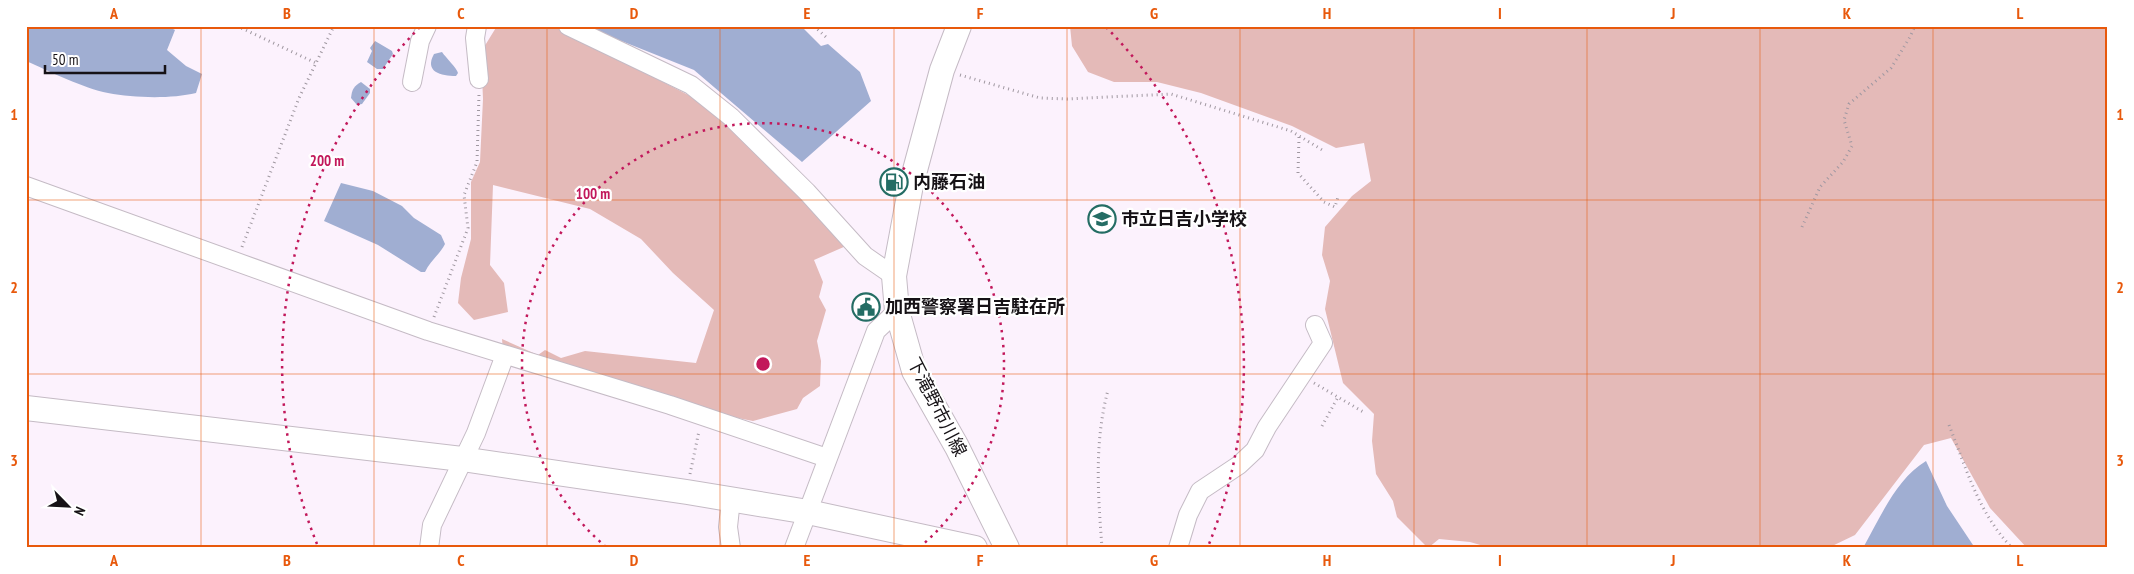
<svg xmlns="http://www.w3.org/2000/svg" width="2134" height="574" font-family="'PT Sans Narrow','Noto Sans JP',sans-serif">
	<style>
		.green { fill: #e4bab8 }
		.water { fill: #a0aed2 }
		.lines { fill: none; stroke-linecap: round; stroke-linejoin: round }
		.street-casing { stroke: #c5bbc5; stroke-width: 20 }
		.secondary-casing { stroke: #c5bbc5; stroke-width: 26 }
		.path { stroke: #a098a1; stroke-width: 3; stroke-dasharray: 1 4; stroke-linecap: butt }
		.street { stroke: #fff; stroke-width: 18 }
		.secondary { stroke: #fff; stroke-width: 24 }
		.grid { fill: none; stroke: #e8590c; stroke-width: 1; stroke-opacity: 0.55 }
		.ring { fill: none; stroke: #c2185b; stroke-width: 2.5; stroke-dasharray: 2.5 5 }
		.labels { text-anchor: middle; stroke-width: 4.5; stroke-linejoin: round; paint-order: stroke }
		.poi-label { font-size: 18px; font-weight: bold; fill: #161216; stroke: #fff; text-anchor: start }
		.street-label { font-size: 18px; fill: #161216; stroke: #fff }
		.centre { fill: #c2185b; stroke: #fff; stroke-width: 2.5 }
		.ring-label { font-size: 15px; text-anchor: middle; font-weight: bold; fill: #c2185b; stroke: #fff; stroke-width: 4.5; stroke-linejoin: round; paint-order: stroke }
		.neatline { fill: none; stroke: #e8590c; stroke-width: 2 }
		.grid-label { font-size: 16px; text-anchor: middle; font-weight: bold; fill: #e8590c }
	</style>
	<rect width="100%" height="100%" fill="#fcf2fd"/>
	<g class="green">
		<polygon points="497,26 555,26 694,98 720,115 774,169 846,246 814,260 823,282 819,297 826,310 817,341 821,361 820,386 803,398 797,409 753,421 702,411 503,351 502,339 538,355 545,350 561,358 585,351 696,363 714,310 673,273 641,239 590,209 493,185 490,265 504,283 508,312 474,320 458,303 461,278 471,239 471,182 480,162 483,99 481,52"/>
		<polygon points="1070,26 2108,26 2108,548 2027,548 1990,508 1951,438 1924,445 1855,535 1828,548 1491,548 1470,542 1439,539 1428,548 1397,517 1393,501 1376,474 1372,441 1374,414 1343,383 1325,309 1330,281 1322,255 1325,227 1352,196 1371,181 1364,143 1336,148 1292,126 1201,93 1157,82 1114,82 1088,72 1072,46"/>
	</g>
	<g class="water">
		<path d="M 26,26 L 167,26 L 175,30 L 167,50 L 186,66 L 202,74 L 196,93 C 171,99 134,98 108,93 C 83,88 51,72 26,61 Z"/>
		<polygon points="588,26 801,26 821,46 828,44 860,72 871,101 802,162 694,70 599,32"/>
		<polygon points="375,41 392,51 393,54 383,69 377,69 367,62 372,51 370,48"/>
		<path d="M 442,52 C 446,58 457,68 458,73 L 456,76 C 441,76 424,72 434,54 Z"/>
		<path d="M 361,82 L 370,89 L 370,93 L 362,104 L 357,105 L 351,98 C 352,89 354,86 361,82 Z"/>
		<path d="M 341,183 L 373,191 L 402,206 L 414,218 L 441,235 L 445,244 C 440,254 430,261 425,272 L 421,272 L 378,245 L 324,221 Z"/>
		<path d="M 1926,461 L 1947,506 L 1975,548 L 1863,548 C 1880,518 1896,479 1926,461 Z"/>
	</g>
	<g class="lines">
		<g class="street-casing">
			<g id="street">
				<polyline points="477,26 475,38 479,79"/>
				<polyline points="568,26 691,85 731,117 807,192 865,256 894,276"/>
				<polyline points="412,82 420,41 427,26"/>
				<polyline points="26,186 428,331 670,405 827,458"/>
				<polyline points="429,548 432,525 476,433 505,355"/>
				<polyline points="731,548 728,527 731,499"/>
				<polyline points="794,548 876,331 897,311"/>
				<polyline points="1178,548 1188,515 1200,491 1239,465 1255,450 1267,427 1323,343 1315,325"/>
			</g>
		</g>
		<g class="secondary-casing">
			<g id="secondary">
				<polyline points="959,26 942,70 911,185 894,276 897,311 914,371 957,447 1007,548"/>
				<polyline points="26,408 462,459 687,492 808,512 975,548"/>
			</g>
		</g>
		<g class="path">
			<polyline points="237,26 316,63"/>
			<polyline points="814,26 827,38"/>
			<polyline points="960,75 1040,98 1067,99 1171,94 1291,131 1324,151"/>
			<polyline points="1299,137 1298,173 1324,202 1335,207 1338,197"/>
			<polyline points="1802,227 1820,187 1843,162 1852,146 1844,120 1849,104 1891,68 1910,37 1915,26"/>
			<polyline points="242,247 299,98 334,26"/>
			<polyline points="434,317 468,228 464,195 477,162 479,94"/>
			<polyline points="1314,383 1365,413"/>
			<path d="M 1949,425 C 1967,470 1978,512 2012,548"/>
			<polyline points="1322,426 1338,397"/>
			<polyline points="690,474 699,431"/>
			<path d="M 1102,548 C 1098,494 1094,443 1108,390"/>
		</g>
		<use href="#street" class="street"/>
		<use href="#secondary" class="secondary"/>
	</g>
	<path class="grid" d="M 201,26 L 201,548M 374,26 L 374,548M 547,26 L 547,548M 720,26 L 720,548M 894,26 L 894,548M 1067,26 L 1067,548M 1240,26 L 1240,548M 1414,26 L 1414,548M 1587,26 L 1587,548M 1760,26 L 1760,548M 1933,26 L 1933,548M 26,200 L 2108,200M 26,374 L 2108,374"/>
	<g class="ring">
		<path d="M606 547A241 241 0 1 1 920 547"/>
		<path d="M317 544A481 481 0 0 1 420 27M1106 27A481 481 0 0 1 1209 544"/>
	</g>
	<defs>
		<g id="fuel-ring" transform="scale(1.4375)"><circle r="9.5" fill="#fff" stroke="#246d64" stroke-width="1.5"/><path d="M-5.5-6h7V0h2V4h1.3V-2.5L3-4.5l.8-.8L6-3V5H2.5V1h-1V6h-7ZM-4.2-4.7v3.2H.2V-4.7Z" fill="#246d64"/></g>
		<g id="school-ring" transform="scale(1.4375)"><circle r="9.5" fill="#fff" stroke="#246d64" stroke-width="1.5"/><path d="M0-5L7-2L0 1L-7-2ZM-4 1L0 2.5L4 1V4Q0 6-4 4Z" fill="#246d64"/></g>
		<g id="civic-ring" transform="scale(1.4375)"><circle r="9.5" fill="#fff" stroke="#246d64" stroke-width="1.5"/><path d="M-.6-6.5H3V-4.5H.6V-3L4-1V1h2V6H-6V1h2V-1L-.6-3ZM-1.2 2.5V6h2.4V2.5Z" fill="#246d64"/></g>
	</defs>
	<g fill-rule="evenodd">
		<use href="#fuel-ring" x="894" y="182"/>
		<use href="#school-ring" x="1102" y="219"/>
		<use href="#civic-ring" x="866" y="307"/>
	</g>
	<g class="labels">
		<g class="poi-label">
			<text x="913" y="188">内藤石油</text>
			<text x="1121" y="225">市立日吉小学校</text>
			<text x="885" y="313">加西警察署日吉駐在所</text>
		</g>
		<g class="street-label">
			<text transform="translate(937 407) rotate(63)" y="6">下滝野市川線</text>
		</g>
	</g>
	<circle cx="763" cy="364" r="8" class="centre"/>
	<g class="ring-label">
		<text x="327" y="166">200 m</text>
		<text x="593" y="199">100 m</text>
	</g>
	<rect width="2134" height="574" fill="none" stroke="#ffffff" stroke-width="55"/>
	<g transform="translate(68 506) rotate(114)" stroke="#ffffff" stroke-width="4" paint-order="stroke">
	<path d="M0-4L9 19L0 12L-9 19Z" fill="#161216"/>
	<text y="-8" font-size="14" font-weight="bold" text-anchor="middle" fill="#161216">N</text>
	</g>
	<path d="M45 65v8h120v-8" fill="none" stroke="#161216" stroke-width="2.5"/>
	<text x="52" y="65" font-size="15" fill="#161216" stroke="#ffffff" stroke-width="4" paint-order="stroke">50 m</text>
	<rect x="28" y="28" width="2078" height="518" class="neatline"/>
	<g class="grid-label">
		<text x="114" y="19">A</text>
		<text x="287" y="19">B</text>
		<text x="461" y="19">C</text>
		<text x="634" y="19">D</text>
		<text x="807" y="19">E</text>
		<text x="980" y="19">F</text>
		<text x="1154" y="19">G</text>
		<text x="1327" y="19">H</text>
		<text x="1500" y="19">I</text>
		<text x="1673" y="19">J</text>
		<text x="1847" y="19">K</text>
		<text x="2020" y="19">L</text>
		<text x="14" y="120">1</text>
		<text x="2120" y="120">1</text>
		<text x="14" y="293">2</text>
		<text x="2120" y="293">2</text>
		<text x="14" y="466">3</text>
		<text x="2120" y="466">3</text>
		<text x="114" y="566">A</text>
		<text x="287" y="566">B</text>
		<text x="461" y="566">C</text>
		<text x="634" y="566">D</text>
		<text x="807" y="566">E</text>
		<text x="980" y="566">F</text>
		<text x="1154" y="566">G</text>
		<text x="1327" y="566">H</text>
		<text x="1500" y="566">I</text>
		<text x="1673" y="566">J</text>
		<text x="1847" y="566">K</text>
		<text x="2020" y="566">L</text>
	</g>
</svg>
